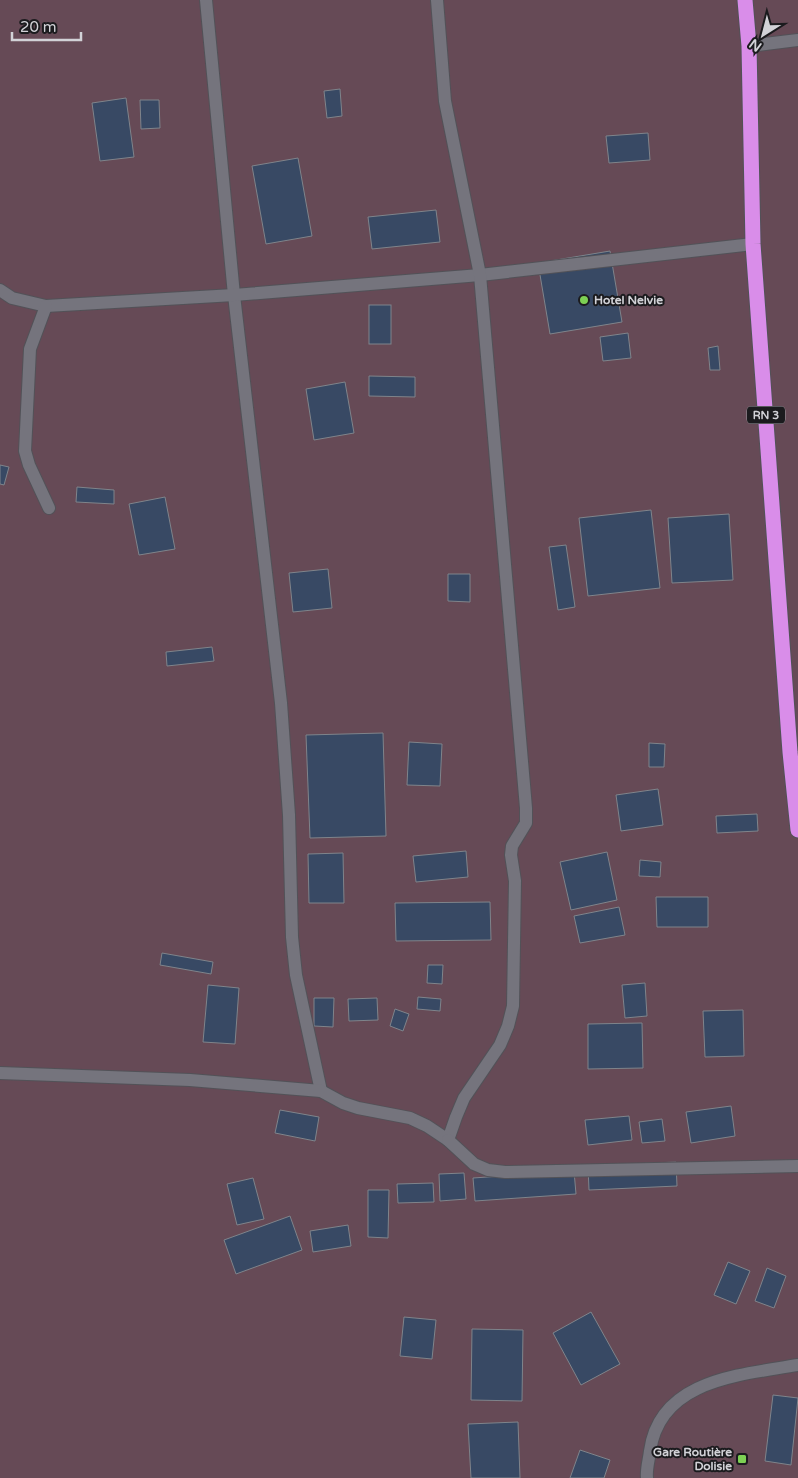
<svg xmlns="http://www.w3.org/2000/svg" width="798" height="1478" font-family="'Varela Round',sans-serif">
	<style>
		.green { fill: #664a56 }
		.building { fill: #384964; stroke: #7f848b }
		.lines { fill: none; stroke-linecap: round; stroke-linejoin: round }
		.minor-casing { stroke: #525258; stroke-width: 14 }
		.highway-casing { stroke: #525258; stroke-width: 17 }
		.minor { stroke: #75747d; stroke-width: 12 }
		.highway { stroke: #d98de9; stroke-width: 15 }
		.poi-dot { fill: #7dd154; stroke: #1b1b1e; stroke-width: 2 }
		.labels { text-anchor: middle; stroke-width: 4; stroke-linejoin: round; paint-order: stroke }
		.shield { fill: #1b1b1e; stroke: #9b9ba0; stroke-width: 1 }
		.shield-label { font-size: 11px; font-weight: bold; fill: #d2d2d7 }
		.poi-label { font-size: 12px; font-weight: bold; fill: #d2d2d7; stroke: #1b1b1e; text-anchor: start }
	</style>
	<rect width="100%" height="100%" fill="#34333a"/>
	<rect class="green" x="0" y="0" width="798" height="1478"/>
	<g class="building">
		<polygon points="340,89 342,116 327,118 324,91"/>
		<polygon points="126,98 134,157 100,161 92,103"/>
		<polygon points="140,100 159,100 160,128 141,129"/>
		<polygon points="648,133 650,160 609,163 606,136"/>
		<polygon points="298,158 312,236 266,244 252,166"/>
		<polygon points="436,210 440,242 372,249 368,217"/>
		<polygon points="610,251 622,322 550,334 538,263"/>
		<rect x="369" y="305" width="22" height="39"/>
		<polygon points="628,333 631,358 603,361 600,337"/>
		<polygon points="718,346 720,370 710,370 708,348"/>
		<polygon points="369,376 415,377 415,397 369,396"/>
		<polygon points="345,382 354,433 314,440 306,389"/>
		<polygon points="0,465 9,467 4,485 0,484"/>
		<polygon points="77,487 114,490 114,504 76,502"/>
		<polygon points="165,497 175,549 139,555 129,504"/>
		<polygon points="651,510 660,588 588,596 579,518"/>
		<polygon points="729,514 733,580 672,583 668,518"/>
		<polygon points="566,545 575,607 558,610 549,547"/>
		<polygon points="328,569 332,608 293,612 289,573"/>
		<polygon points="448,574 470,574 470,602 448,601"/>
		<polygon points="212,647 214,661 167,666 166,652"/>
		<polygon points="383,733 386,836 310,838 306,735"/>
		<polygon points="409,742 442,744 440,786 407,785"/>
		<polygon points="649,743 665,744 664,767 649,767"/>
		<polygon points="658,789 663,825 621,831 616,795"/>
		<polygon points="757,814 758,831 717,833 716,816"/>
		<polygon points="466,851 468,877 416,882 413,856"/>
		<polygon points="607,852 617,900 571,910 560,862"/>
		<polygon points="343,853 344,903 309,903 308,854"/>
		<polygon points="640,860 661,862 660,877 639,876"/>
		<polygon points="656,897 708,897 708,927 657,927"/>
		<polygon points="490,902 491,940 396,941 395,903"/>
		<polygon points="619,907 625,935 580,943 574,916"/>
		<polygon points="162,953 213,962 211,974 160,965"/>
		<polygon points="428,965 443,965 442,984 427,983"/>
		<polygon points="645,983 647,1016 625,1018 622,985"/>
		<polygon points="208,985 239,988 235,1044 203,1042"/>
		<polygon points="418,997 441,999 440,1011 417,1009"/>
		<polygon points="314,998 334,998 333,1027 314,1026"/>
		<polygon points="377,998 378,1020 349,1021 348,999"/>
		<polygon points="395,1009 409,1014 403,1031 390,1026"/>
		<polygon points="743,1010 744,1056 705,1057 703,1011"/>
		<polygon points="642,1023 643,1068 588,1069 588,1024"/>
		<polygon points="731,1106 735,1136 691,1143 686,1112"/>
		<polygon points="280,1110 319,1117 315,1141 275,1133"/>
		<polygon points="629,1116 632,1140 588,1145 585,1120"/>
		<polygon points="662,1119 665,1141 642,1143 639,1122"/>
		<polygon points="676,1162 677,1186 589,1190 588,1166"/>
		<polygon points="574,1171 576,1194 475,1201 473,1178"/>
		<polygon points="464,1173 466,1199 440,1201 439,1174"/>
		<polygon points="253,1178 264,1219 237,1225 227,1184"/>
		<polygon points="433,1183 434,1202 398,1203 397,1184"/>
		<polygon points="368,1190 389,1190 388,1238 368,1237"/>
		<polygon points="290,1216 302,1250 236,1274 224,1240"/>
		<polygon points="348,1225 351,1246 313,1252 310,1231"/>
		<polygon points="728,1262 750,1271 736,1304 714,1295"/>
		<polygon points="767,1268 786,1276 774,1308 755,1301"/>
		<polygon points="591,1312 620,1364 581,1385 553,1333"/>
		<polygon points="404,1317 436,1320 432,1359 400,1356"/>
		<polygon points="472,1329 523,1330 522,1401 471,1400"/>
		<polygon points="773,1395 798,1398 791,1465 765,1461"/>
		<polygon points="518,1422 520,1478 471,1478 468,1424"/>
		<polygon points="580,1450 610,1460 604,1478 570,1478"/>
	</g>
	<g class="lines">
		<g class="minor-casing">
			<g id="minor">
				<polyline points="206,0 234,295 281,703 289,815 292,937 296,975 321,1091"/>
				<polyline points="749,46 798,40"/>
				<polyline points="0,290 12,298 46,306 234,295 480,275 753,244"/>
				<polyline points="46,306 30,349 25,451 29,465 49,508"/>
				<polyline points="0,1073 190,1080 321,1091 343,1103 358,1108 410,1118 427,1126 448,1140 456,1117 464,1098 500,1045 508,1026 513,1006 515,881 511,855 512,846 526,823 526,808 480,275 445,101 437,0"/>
				<polyline points="448,1140 474,1164 488,1170 505,1172 798,1166"/>
				<path d="M 647,1478 C 646,1469 649,1460 650,1451 C 660,1379 741,1375 798,1365"/>
			</g>
		</g>
		<g class="highway-casing">
			<polyline id="highway" points="745,0 749,46 753,244 790,752 798,830"/>
		</g>
		<use href="#minor" class="minor"/>
		<use href="#highway" class="highway"/>
	</g>
	<g class="poi-dot">
		<circle cx="584" cy="300" r="5"/>
		<rect x="737" y="1454" width="10" height="10" rx="2.5"/>
	</g>
	<g class="labels">
		<rect class="shield" x="747" y="406.5" width="38" height="17" rx="4"/>
		<g class="shield-label">
			<text x="766" y="419">RN 3</text>
		</g>
		<g class="poi-label">
			<text x="594" y="304">Hotel Nelvie</text>
			<text x="732" y="1456" text-anchor="end">Gare Routière<tspan x="732" dy="14">Dolisie</tspan></text>
		</g>
	</g>
	<g transform="translate(763 35) rotate(216)" stroke="#1b1b1e" stroke-width="4" paint-order="stroke">
	<path d="M0-4L9 19L0 12L-9 19Z" fill="#d2d2d7"/>
	<text y="-8" font-size="14" font-weight="bold" text-anchor="middle" fill="#d2d2d7">N</text>
	</g>
	<path d="M12 32v8h69v-8" fill="none" stroke="#d2d2d7" stroke-width="2.5"/>
	<text x="20" y="32" font-size="15" fill="#d2d2d7" stroke="#1b1b1e" stroke-width="4" paint-order="stroke">20 m</text>
</svg>
